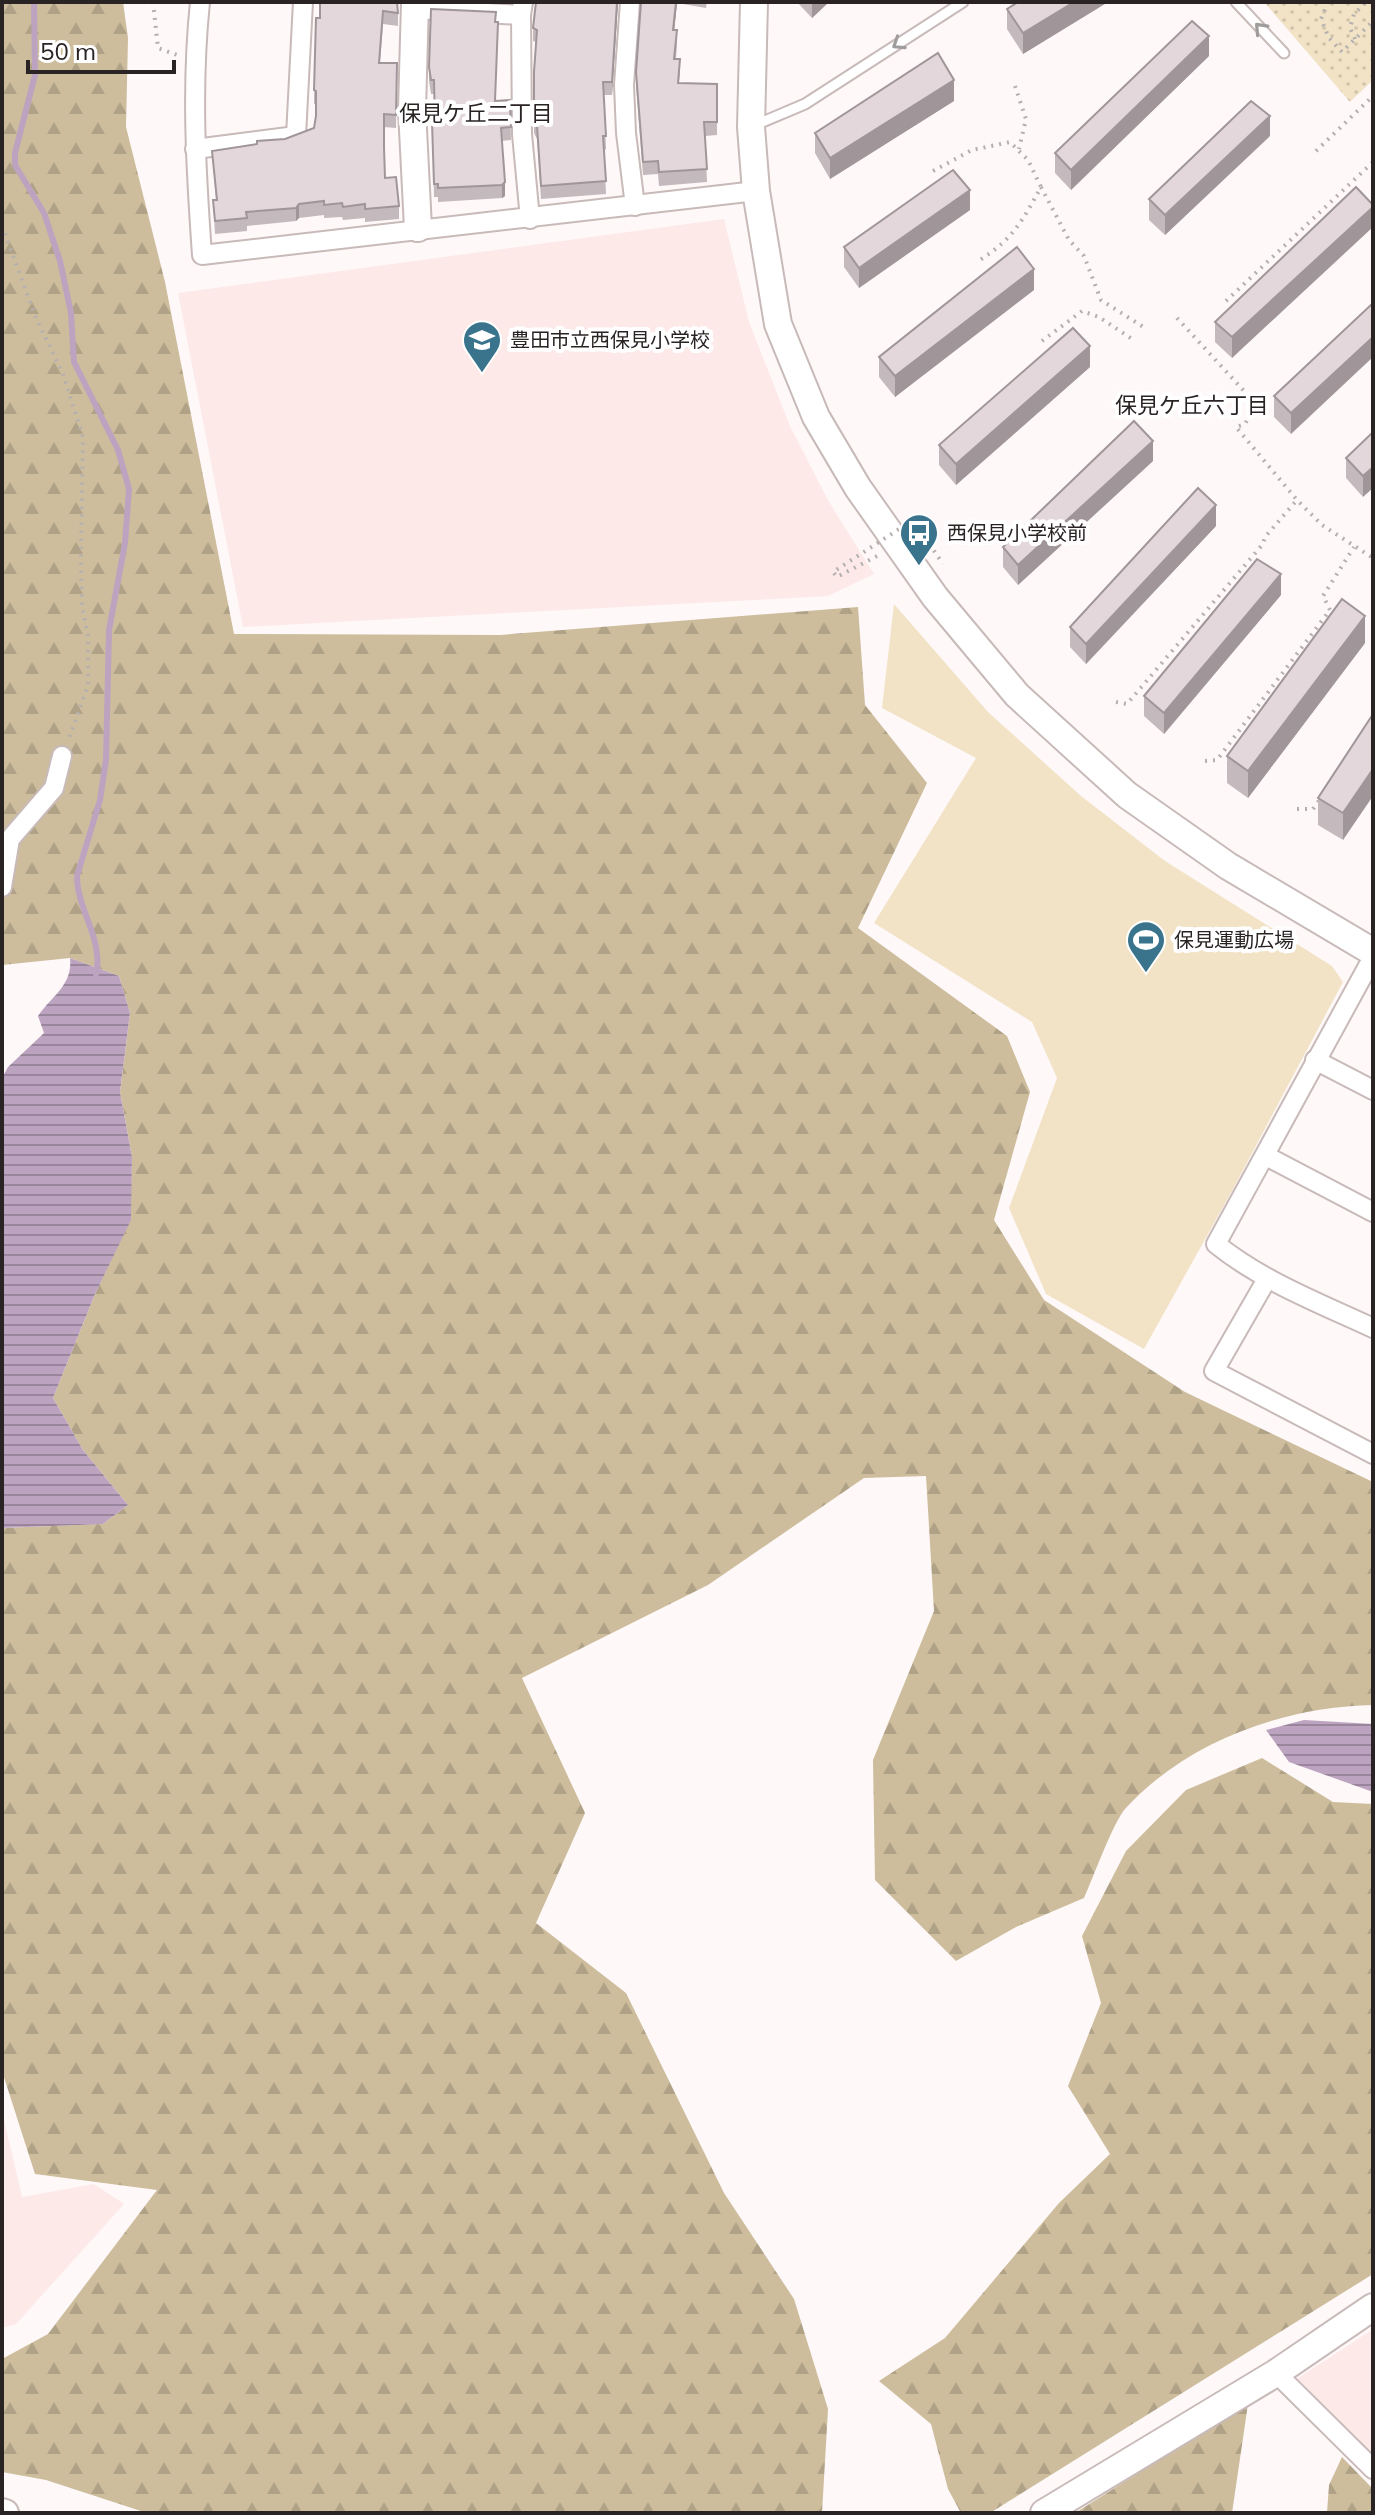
<svg xmlns="http://www.w3.org/2000/svg" width="1375" height="2515" font-family="Mulish,'Noto Sans JP',sans-serif">
	<style>
		.built { fill: #fdeae8 }
		.grass { fill: url(#grass-dots) }
		.forest { fill: url(#forest-firs) }
		.pitch { fill: #f2e3c6 }
		.water { fill: url(#water-rules) }
		.lines { fill: none; stroke-linecap: round; stroke-linejoin: round }
		.stream { stroke: #bca4c0; stroke-width: 6 }
		.lane-casing { stroke: #c8bab9; stroke-width: 13 }
		.street-casing { stroke: #c8bab9; stroke-width: 22 }
		.secondary-casing { stroke: #c8bab9; stroke-width: 30 }
		.path { stroke: #b5b0af; stroke-width: 4; stroke-dasharray: 2 6; stroke-linecap: butt }
		.lane { stroke: #fff; stroke-width: 9 }
		.street { stroke: #fff; stroke-width: 18 }
		.secondary { stroke: #fff; stroke-width: 26 }
		.path-bridge { stroke: #b5b0af; stroke-width: 4; stroke-dasharray: 2 6; stroke-linecap: butt }
		.wall { fill: #c4b9bd }
		.shaded-wall { fill: #a0969a }
		.building { fill: #e4d7dc; stroke: #a0969a; stroke-width: 2 }
		.oneway { stroke: #9f9c9c }
		.labels { text-anchor: middle; stroke-width: 8; stroke-linejoin: round; paint-order: stroke }
		.poi-label { font-size: 20px; fill: #292423; stroke: #fff; text-anchor: start }
		.neighbourhood-label { font-size: 22px; fill: #292423; stroke: #fff }
	</style>
	<defs>
		<pattern id="grass-dots" width="8" height="8" patternUnits="userSpaceOnUse" patternTransform="scale(2)"><rect width="8" height="8" fill="#f2e3c6"/><path d="M2 2h.1M6 6h.1" fill="none" stroke="#d0c3aa" stroke-width="1.8" stroke-linecap="round"/></pattern>
		<pattern id="forest-firs" width="22" height="20" patternUnits="userSpaceOnUse" patternTransform="scale(2)"><rect width="22" height="20" fill="#cdbd9c"/><path d="M5 1l3.5 6h-7zM16 11l3.5 6h-7z" fill="#b0a286"/></pattern>
		<pattern id="water-rules" width="6" height="5" patternUnits="userSpaceOnUse" patternTransform="scale(2)"><rect width="6" height="5" fill="#bca4c0"/><path d="M0 2.5h6" fill="none" stroke="#99859c"/></pattern>
	</defs>
	<rect width="100%" height="100%" fill="#fef8f8"/>
	<g class="built">
		<polygon points="724,219 749,322 790,426 829,502 874,574 828,596 243,627 178,293"/>
		<polygon points="2,2111 22,2197 94,2184 124,2204 16,2324 2,2328"/>
		<polygon points="1373,2329 1373,2461 1292,2382"/>
	</g>
	<polygon class="grass" points="1264,2 1373,2 1373,80 1350,102"/>
	<g class="forest">
		<path d="M 2,2 L 123,2 L 128,38 L 126,127 L 165,282 L 234,634 L 500,635 L 858,607 L 865,705 L 927,783 L 858,928 L 1007,1036 L 1030,1092 L 994,1220 L 1044,1300 L 1185,1392 L 1373,1482 L 1373,1705 C 1283,1707 1187,1741 1125,1809 C 1113,1823 1093,1878 1084,1898 L 1016,1927 L 956,1961 L 875,1880 L 873,1760 L 934,1611 L 926,1476 L 864,1478 L 708,1585 L 522,1678 L 585,1813 L 536,1923 L 626,1993 L 724,2193 L 794,2299 L 828,2409 L 822,2513 L 147,2513 L 46,2480 L 2,2472 L 2,2359 L 48,2334 L 157,2190 L 35,2174 L 2,2071 L 2,1528 L 103,1524 L 128,1505 L 83,1450 L 53,1398 L 95,1294 L 130,1220 L 132,1157 L 120,1092 L 130,1013 L 119,976 L 70,958 L 2,965 Z"/>
		<polygon points="1262,1758 1333,1802 1373,1804 1373,2274 990,2513 961,2513 948,2489 931,2424 879,2381 945,2338 1059,2203 1110,2154 1068,2086 1101,2003 1082,1936 1126,1851 1186,1790"/>
		<polygon points="1248,2404 1232,2513 1075,2513"/>
		<polygon points="1342,2457 1373,2489 1373,2513 1327,2513 1329,2485"/>
	</g>
	<polygon class="pitch" points="894,604 988,712 1081,796 1165,861 1332,966 1343,982 1233,1189 1144,1349 1046,1294 1009,1208 1057,1078 1032,1022 874,923 976,758 882,708"/>
	<g class="water">
		<path d="M 70,958 L 119,976 L 130,1013 L 120,1092 L 132,1157 L 131,1220 L 95,1294 L 53,1398 L 83,1450 L 128,1505 L 103,1524 L 2,1528 L 2,1078 L 8,1067 L 44,1033 L 38,1016 C 52,996 73,985 70,958 Z"/>
		<polygon points="1304,1720 1373,1724 1373,1792 1289,1762 1266,1730"/>
	</g>
	<g class="lines">
		<path class="stream" d="M 34,2 L 35,75 L 15,153 L 15,165 L 44,213 L 60,261 L 71,313 L 74,362 L 118,450 L 129,489 L 125,543 L 109,630 L 106,760 L 100,800 L 77,876 C 77,910 104,940 96,974"/>
		<g class="lane-casing">
			<g id="lane">
				<polyline points="1236,2 1284,53"/>
				<polyline points="753,126 805,104 963,2"/>
			</g>
		</g>
		<g class="street-casing">
			<g id="street">
				<path d="M 200,2 C 191,88 196,170 202,255 L 756,191"/>
				<polyline points="523,2 521,15 522,134 530,219"/>
				<polyline points="630,2 624,85 626,133 635,206"/>
				<polyline points="414,9 521,15"/>
				<polyline points="195,149 296,136 303,2"/>
				<polyline points="2,887 10,839 54,788 62,756"/>
				<path d="M 1373,957 L 1216,1244 C 1262,1281 1319,1303 1373,1328"/>
				<polyline points="1315,1060 1373,1090"/>
				<polyline points="1266,1156 1373,1212"/>
				<polyline points="1267,1279 1214,1371 1373,1454"/>
				<polyline points="1276,2373 1373,2469"/>
			</g>
		</g>
		<g class="secondary-casing">
			<g id="secondary">
				<polyline points="415,2 412,110 418,228"/>
				<polyline points="754,2 751,127 756,191 778,324 816,417 858,488 935,597 1017,695 1127,795 1228,866 1373,952"/>
				<polyline points="2,2512 5,2513"/>
				<polyline points="1044,2513 1276,2373 1373,2307"/>
			</g>
		</g>
		<g class="path">
			<polyline points="153,2 158,48 180,56"/>
			<polyline points="1328,2 1321,19 1329,38 1342,52 1373,21"/>
			<polyline points="1355,39 1350,28 1354,14 1366,2"/>
			<polyline points="1015,86 1026,119 1019,149"/>
			<polyline points="1316,151 1373,96"/>
			<path d="M 933,171 L 972,150 L 1010,142 L 1028,160 L 1041,187 C 1023,220 1013,239 980,260"/>
			<polyline points="1041,187 1069,240 1084,256 1101,300 1145,328"/>
			<polyline points="2,226 36,318 63,374 83,437 81,556 82,606 88,636 88,686 68,741"/>
			<polyline points="1226,301 1373,162"/>
			<polyline points="1177,318 1256,404 1245,424 1236,427 1297,500 1322,525 1373,558"/>
			<polyline points="1042,341 1082,311 1099,317 1135,341"/>
			<polyline points="954,531 962,541"/>
			<polyline points="1116,702 1127,704 1263,544 1265,537 1297,500"/>
			<polyline points="1205,761 1217,760 1330,610 1323,596 1354,547"/>
			<polyline points="1297,809 1313,809 1321,798"/>
		</g>
		<use href="#lane" class="lane"/>
		<use href="#street" class="street"/>
		<use href="#secondary" class="secondary"/>
		<polyline class="path-bridge" points="877,556 837,577 833,572 913,520 943,564"/>
	</g>
	<g class="wall">
		<polygon points="320,2 398,2 398,26 383,24 380,63 397,63 396,128 384,127 384,152 385,178 399,206 399,219 365,222 365,218 343,220 342,217 324,218 324,215 299,218 296,221 247,226 247,231 215,234 213,200 216,200 212,151 285,139 314,128 316,116 316,104 314,104 314,90"/>
		<polygon points="536,2 618,2 612,95 604,95 606,149 604,150 606,194 541,199 537,139 534,133 534,72 536,42 533,41 533,28"/>
		<polygon points="641,2 707,2 706,8 677,3 674,30 677,44 676,59 680,73 679,83 717,84 717,135 705,136 707,182 659,186 658,174 643,175 636,85"/>
		<polygon points="797,2 829,2 812,18"/>
		<polygon points="1018,2 1108,2 1023,54 1007,29 1007,9"/>
		<polygon points="1209,56 1071,190 1055,173 1055,153"/>
		<polygon points="429,67 496,101 510,100 511,140 502,141 505,196 502,198 438,202 438,197 434,197 432,122 435,122 434,94 431,94 429,81"/>
		<polygon points="954,101 830,179 815,153 815,133"/>
		<polygon points="1270,136 1165,235 1149,220 1149,199"/>
		<polygon points="1373,205 1232,358 1215,342 1215,322"/>
		<polygon points="970,210 859,288 844,267 844,247"/>
		<polygon points="1034,290 895,397 879,377 879,357"/>
		<polygon points="1373,303 1291,434 1274,417 1274,396"/>
		<polygon points="1090,367 956,485 939,465 939,445"/>
		<polygon points="1373,432 1363,497 1346,478 1346,458"/>
		<polygon points="1153,461 1018,585 1003,567 1003,547"/>
		<polygon points="1216,526 1086,664 1070,647 1070,627"/>
		<polygon points="1281,595 1164,734 1144,716 1144,696"/>
		<polygon points="1365,643 1248,798 1227,783 1227,756"/>
		<polygon points="1373,714 1343,840 1318,825 1318,798"/>
	</g>
	<g class="shaded-wall">
		<polygon points="617,2 618,2 612,95 612,82"/>
		<polygon points="676,2 677,3 673,43 673,30"/>
		<polygon points="812,2 829,2 812,18"/>
		<polygon points="1074,2 1108,2 1023,54 1023,33"/>
		<polygon points="1209,36 1209,56 1071,190 1071,170"/>
		<polygon points="954,80 954,101 830,179 830,158"/>
		<polygon points="1270,116 1270,136 1165,235 1165,215"/>
		<polygon points="505,182 505,196 502,198 502,185"/>
		<polygon points="970,190 970,210 859,288 859,268"/>
		<polygon points="299,204 299,218 296,221 296,208"/>
		<polygon points="1373,207 1373,227 1232,358 1232,337"/>
		<polygon points="1034,269 1034,290 895,397 895,376"/>
		<polygon points="1373,337 1373,357 1291,434 1291,413"/>
		<polygon points="1090,346 1090,367 956,485 956,464"/>
		<polygon points="1153,441 1153,461 1018,585 1018,565"/>
		<polygon points="1373,467 1373,488 1363,497 1363,476"/>
		<polygon points="1216,505 1216,526 1086,664 1086,644"/>
		<polygon points="1281,574 1281,595 1164,734 1164,713"/>
		<polygon points="1365,616 1365,643 1248,798 1248,771"/>
		<polygon points="1373,769 1373,796 1343,840 1343,813"/>
	</g>
	<g class="building">
		<polygon points="320,2 397,2 398,13 383,11 379,63 397,63 396,115 384,114 384,147 385,178 396,177 399,206 365,209 365,204 343,207 342,203 324,205 324,201 299,204 296,208 246,212 247,218 215,221 213,200 217,200 212,151 257,144 257,141 285,139 314,128 316,116 316,91 314,90 316,18 320,18"/>
		<polygon points="536,2 617,2 612,82 603,82 606,136 603,136 606,181 541,186 537,125 534,120 534,72 537,30 533,28"/>
		<polygon points="641,2 676,2 673,30 677,30 674,59 680,59 678,83 717,84 717,122 704,122 707,169 659,172 658,161 643,162 636,72"/>
		<polygon points="1018,2 1074,2 1023,33 1007,9"/>
		<polygon points="431,9 496,12 495,22 498,22 495,101 510,100 511,127 501,128 505,182 502,185 438,188 438,184 434,184 432,122 435,122 434,80 431,80 429,67"/>
		<polygon points="1192,21 1209,36 1071,170 1055,153"/>
		<polygon points="938,53 954,80 830,158 815,133"/>
		<polygon points="1251,101 1270,116 1165,215 1149,199"/>
		<polygon points="953,170 970,190 859,268 844,247"/>
		<polygon points="1356,187 1373,205 1373,207 1232,337 1215,322"/>
		<polygon points="1017,247 1034,269 895,376 879,357"/>
		<polygon points="1373,303 1373,337 1291,413 1274,396"/>
		<polygon points="1073,328 1090,346 956,464 939,445"/>
		<polygon points="1134,421 1153,441 1018,565 1003,547"/>
		<polygon points="1373,432 1373,467 1363,476 1346,458"/>
		<polygon points="1198,488 1216,505 1086,644 1070,627"/>
		<polygon points="1257,559 1281,574 1164,713 1144,696"/>
		<polygon points="1342,599 1365,616 1248,771 1227,756"/>
		<polygon points="1373,714 1373,769 1343,813 1318,798"/>
	</g>
	<defs><path id="oneway-chevron" d="M-2-3.5L2.5 0L-2 3.5" fill="none" stroke-width="1.6" stroke-linecap="round" stroke-linejoin="round" transform="scale(2)"/></defs>
	<g class="oneway">
		<use href="#oneway-chevron" transform="translate(1260 28) rotate(-133)"/>
		<use href="#oneway-chevron" transform="translate(898 44) rotate(147)"/>
	</g>
	<defs>
		<g id="school-pin" transform="scale(2)"><path d="M0 17L-7.5 6A9.5 9.5 0 1 1 7.5 6Z" fill="#39738c" stroke="#fff"/><path d="M0-5L7-2L0 1L-7-2ZM-4 1L0 2.5L4 1V4Q0 6-4 4Z" fill="#fff"/></g>
		<g id="bus-pin" transform="scale(2)"><path d="M0 17L-7.5 6A9.5 9.5 0 1 1 7.5 6Z" fill="#39738c" stroke="#fff"/><path d="M-5-6H5V4H4V6H2V4H-2V6H-4V4H-5ZM-3.5-4V0h7V-4ZM-3.5 1.2v1.5H-2V1.2ZM2 1.2v1.5H3.5V1.2Z" fill="#fff"/></g>
		<g id="stadium-pin" transform="scale(2)"><path d="M0 17L-7.5 6A9.5 9.5 0 1 1 7.5 6Z" fill="#39738c" stroke="#fff"/><path d="M0-5a6.5 5 0 1 0 0 10a6.5 5 0 1 0 0-10ZM-3.5-1.8h7v3.6h-7Z" fill="#fff"/></g>
	</defs>
	<g fill-rule="evenodd">
		<use href="#school-pin" x="482" y="340"/>
		<use href="#bus-pin" x="919" y="533"/>
		<use href="#stadium-pin" x="1146" y="940"/>
	</g>
	<g class="labels">
		<g class="poi-label">
			<text x="510" y="347">豊田市立西保見小学校</text>
			<text x="947" y="540">西保見小学校前</text>
			<text x="1174" y="947">保見運動広場</text>
		</g>
		<g class="neighbourhood-label">
			<text x="476" y="121">保見ケ丘二丁目</text>
			<text x="1192" y="413">保見ケ丘六丁目</text>
		</g>
	</g>
	<rect width="1375" height="2515" fill="none" stroke="#292423" stroke-width="8"/>
	<path d="M28 60v12h146v-12" fill="none" stroke="#292423" stroke-width="4"/>
	<text x="40" y="60" font-size="24" fill="#292423" stroke="#ffffff" stroke-width="6" paint-order="stroke">50 m</text>
</svg>
